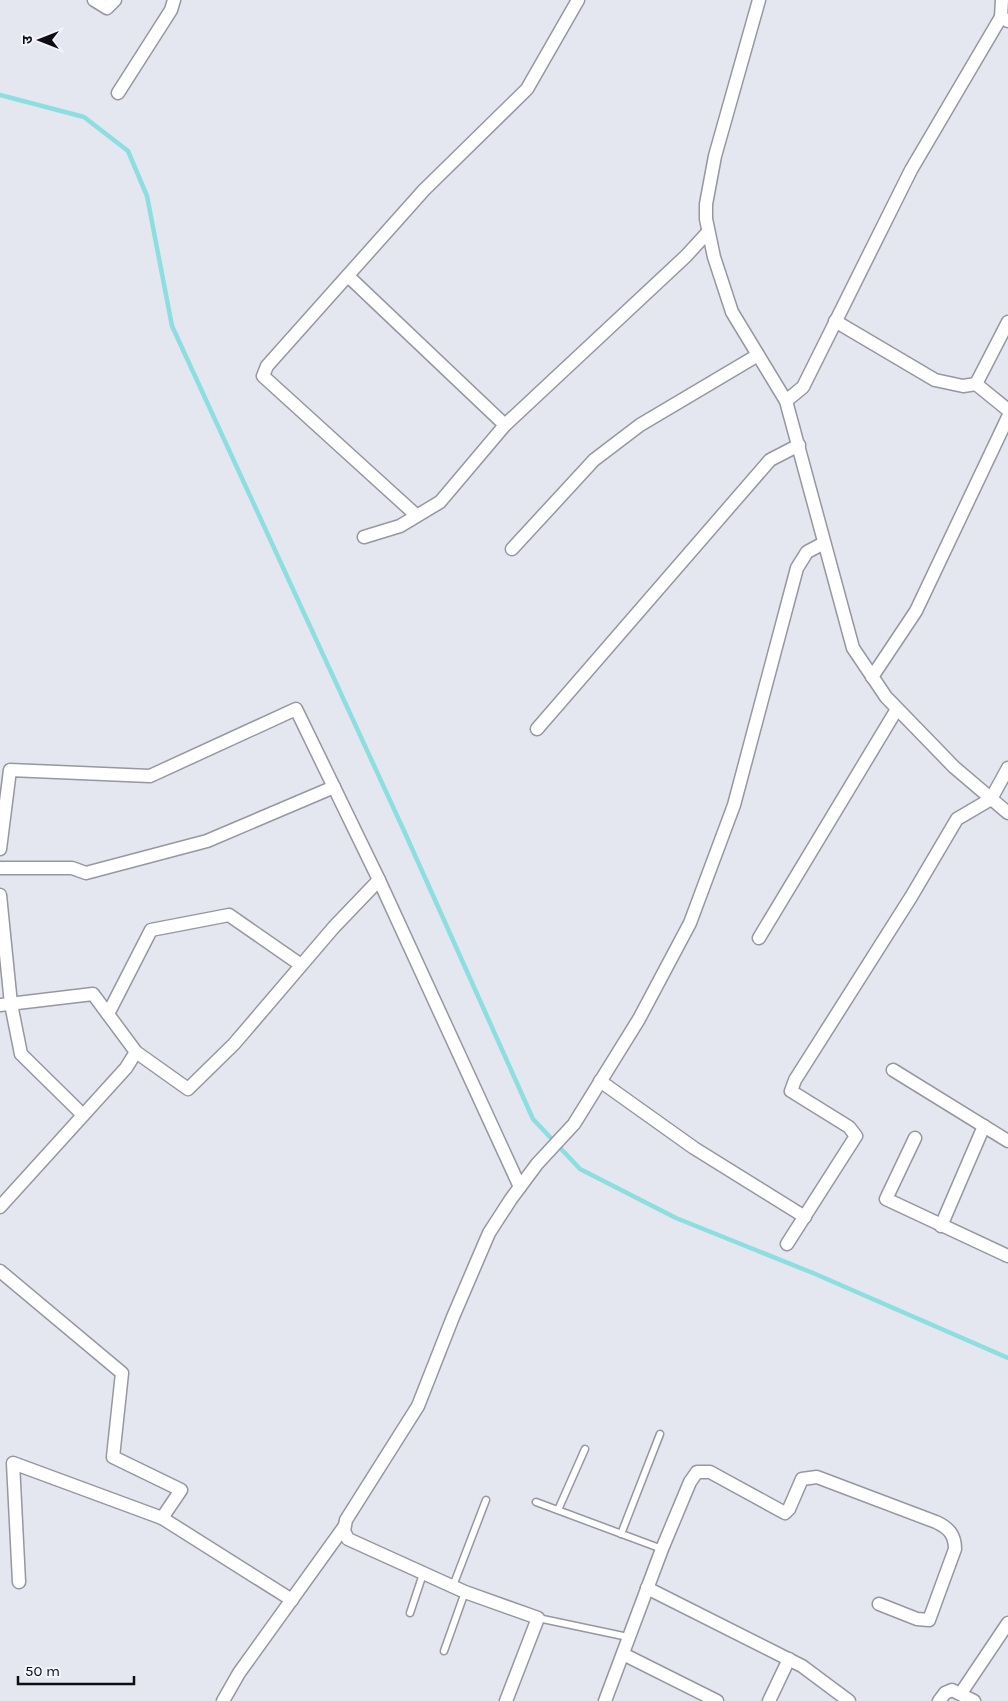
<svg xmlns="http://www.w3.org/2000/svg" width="1008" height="1701" font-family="Karla,'Noto Sans Devanagari',sans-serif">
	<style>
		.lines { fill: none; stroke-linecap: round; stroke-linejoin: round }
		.stream { stroke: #8cdee1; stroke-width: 4.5 }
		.service-casing { stroke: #9697a1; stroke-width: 9 }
		.minor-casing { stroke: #9697a1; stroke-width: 15 }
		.service { stroke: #fff; stroke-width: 6 }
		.minor { stroke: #fff; stroke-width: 12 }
	</style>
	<rect width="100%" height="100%" fill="#e4e6f0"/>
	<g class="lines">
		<polyline class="stream" points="0,95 84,117 128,151 147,196 172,326 405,833 533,1119 580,1169 676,1218 813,1273 1008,1358"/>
		<g class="service-casing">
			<g id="service">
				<polyline points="536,1502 662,1549"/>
				<polyline points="558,1510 585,1449"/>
				<polyline points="621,1534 660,1434"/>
				<polyline points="453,1586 486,1500"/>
				<polyline points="410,1613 423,1574"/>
				<polyline points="538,1618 628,1637"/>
				<polyline points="444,1651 465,1592"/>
			</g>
		</g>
		<g class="minor-casing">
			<g id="minor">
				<polyline points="94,0 107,8 115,0"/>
				<polyline points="759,0 715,156 706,204 706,219 714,257 732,312 786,401 853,648 886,697 954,767 1008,813"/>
				<polyline points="1001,17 1002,0"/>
				<polyline points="118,93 171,10 174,0"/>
				<polyline points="348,276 505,425"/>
				<polyline points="835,321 935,380 963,386 976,384"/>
				<polyline points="976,384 1008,322"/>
				<polyline points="976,384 1008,410"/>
				<polyline points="786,401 803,387 911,170 1001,17 1008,21"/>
				<polyline points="416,515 263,376 267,366 424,190 527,89 578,0"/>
				<polyline points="364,537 400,526 440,502 505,425 686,256 708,232"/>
				<polyline points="512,549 594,460 640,425 758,355"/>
				<polyline points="872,677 916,611 1008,417"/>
				<polyline points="537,729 770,460 799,445"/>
				<polyline points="0,849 10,770 150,776 296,709 379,880 520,1187"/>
				<polyline points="0,868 72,868 86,873 207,841 334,787"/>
				<polyline points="0,895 11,1004 21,1054 83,1115"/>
				<polyline points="759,938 897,709"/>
				<polyline points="0,1005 93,994 136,1052 188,1089 234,1044 334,927 379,880"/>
				<polyline points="108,1014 151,930 229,915 301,965"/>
				<polyline points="893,1070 1008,1141"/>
				<polyline points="600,1081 694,1148 805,1217"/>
				<polyline points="915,1138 886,1199 1008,1256"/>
				<polyline points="0,1207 126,1068 136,1052"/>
				<polyline points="941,1226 984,1126"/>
				<polyline points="787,1244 856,1136 849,1127 791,1091 795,1080 911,897 957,819 991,799 1008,768"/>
				<polyline points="0,1271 122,1373 113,1457 181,1490 162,1518"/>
				<polyline points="19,1582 13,1463 162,1518 292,1600"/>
				<polyline points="647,1588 802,1666 849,1701"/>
				<polyline points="623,1654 717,1701"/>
				<polyline points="961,1693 1008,1623"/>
				<polyline points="223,1701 239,1673 344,1527"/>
				<polyline points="506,1701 538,1618 465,1592 348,1539 344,1531 346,1520 418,1406 453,1317 489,1233 511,1199 537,1164 574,1124 639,1019 690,923 734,805 797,568 807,552 824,543"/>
				<path d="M 605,1701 L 662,1549 L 690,1482 L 697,1472 L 710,1472 L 785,1513 L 789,1509 L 802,1479 L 817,1477 L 936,1522 C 949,1528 955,1535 955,1549 L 929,1620 L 917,1619 L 879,1604"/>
				<polyline points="769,1701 789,1659"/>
				<polyline points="939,1701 945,1693 952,1690 974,1701"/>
			</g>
		</g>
		<use href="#service" class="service"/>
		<use href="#minor" class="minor"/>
	</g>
	<g transform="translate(40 40) rotate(270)" stroke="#f2f3fe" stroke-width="4" paint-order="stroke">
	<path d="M0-4L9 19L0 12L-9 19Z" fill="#0e0e12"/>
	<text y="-8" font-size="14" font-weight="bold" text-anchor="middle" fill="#0e0e12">उ</text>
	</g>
	<path d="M18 1676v8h116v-8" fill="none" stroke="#0e0e12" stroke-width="2.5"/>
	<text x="25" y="1676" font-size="15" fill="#0e0e12" stroke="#f2f3fe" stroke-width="4" paint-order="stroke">50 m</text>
</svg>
